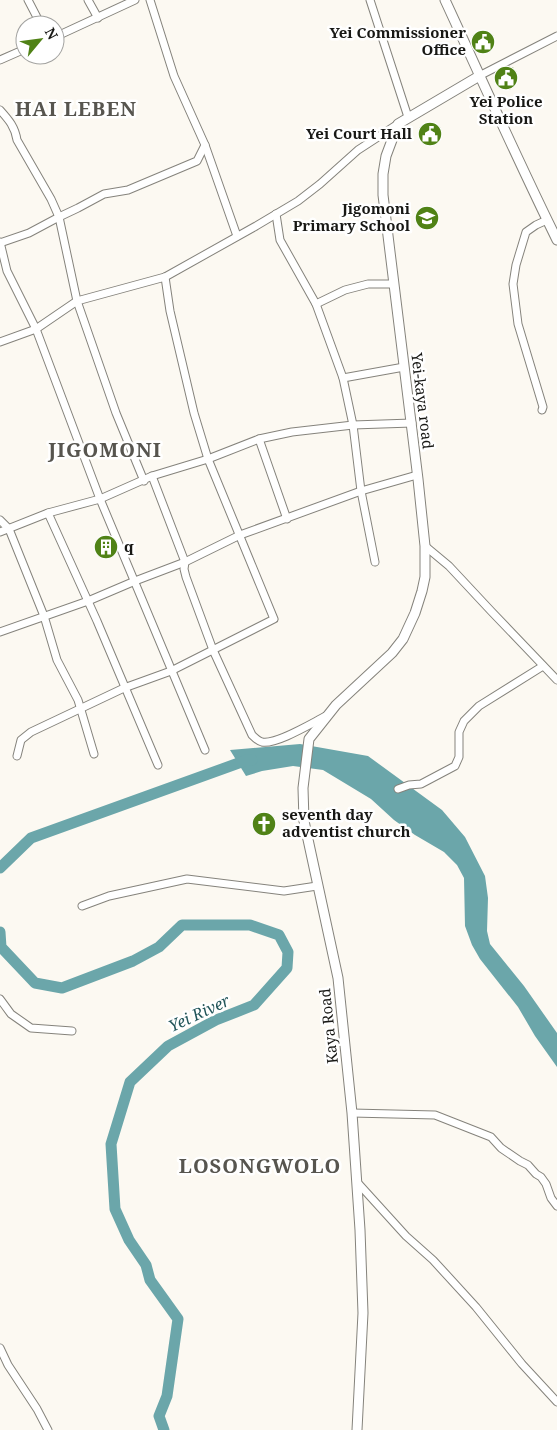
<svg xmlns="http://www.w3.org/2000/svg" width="557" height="1430" font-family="'Noto Serif',serif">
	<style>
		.water { fill: #6ba6aa }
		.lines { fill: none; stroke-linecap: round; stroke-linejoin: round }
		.river { stroke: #6ba6aa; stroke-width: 11 }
		.minor-casing { stroke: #85837c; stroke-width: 9 }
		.major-casing { stroke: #85837c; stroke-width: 11 }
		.minor { stroke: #fff; stroke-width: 7 }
		.major { stroke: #fff; stroke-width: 9 }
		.labels { text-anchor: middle; stroke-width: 5; stroke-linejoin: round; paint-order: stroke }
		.poi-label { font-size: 15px; font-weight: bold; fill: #181815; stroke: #fff; text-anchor: end }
		.street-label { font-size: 15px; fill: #181815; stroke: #fff }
		.water-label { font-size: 16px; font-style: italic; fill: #23565a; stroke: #fff }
		.district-label { font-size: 20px; font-weight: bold; letter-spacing: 1px; fill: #57554f; stroke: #fff }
	</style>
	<rect width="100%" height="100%" fill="#fcf9f2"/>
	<polygon class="water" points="300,744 368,756 442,810 465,837 485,876 488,898 487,931 490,944 524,986 557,1033 557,1067 535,1036 518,1007 480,959 472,945 465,926 464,878 457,865 444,852 415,835 394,820 371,799 323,770 293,766 262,771 246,776 230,750"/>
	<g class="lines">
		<g class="river">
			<polyline points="0,868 31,838 247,760 252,760"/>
			<polyline points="0,932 1,947 35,983 62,988 133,961 159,947 182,925 250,925 279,935 288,952 287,968 254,1005 216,1020 168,1046 130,1082 111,1144 115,1209 129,1240 146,1265 150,1280 178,1319 167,1396 159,1416 164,1430"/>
		</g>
		<g class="minor-casing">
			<g id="minor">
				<polyline points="28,0 41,25"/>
				<polyline points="88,0 98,18"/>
				<polyline points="150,0 174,76 205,145 237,236"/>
				<polyline points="370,0 408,117"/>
				<polyline points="55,37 135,0"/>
				<polyline points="0,60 25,49"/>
				<polyline points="481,75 557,36"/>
				<path d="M 0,110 C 9,120 15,127 17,140 L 51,199 L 59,217 L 77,301 L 116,413 L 144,481"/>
				<polyline points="276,214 280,240 316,304 343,378 353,425 361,491 375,562"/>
				<polyline points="0,242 7,271 36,329 100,499 205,750"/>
				<polyline points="0,243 29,233 59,217 78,208 104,194 128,190 197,161 205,145"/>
				<polyline points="316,304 345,290 368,284 393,284"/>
				<polyline points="0,342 36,329 77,301 165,277 256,226 298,201 320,184 358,150 398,124"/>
				<polyline points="343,378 404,367"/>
				<polyline points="542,410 543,407 518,324 513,284 516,265 526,232 536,225 547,220"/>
				<polyline points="259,439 287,519"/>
				<path d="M 152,476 L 185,562 L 184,569 L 186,577 L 213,650 L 252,735 C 255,738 258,741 262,742 C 276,745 312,723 326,716"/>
				<polyline points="48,513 97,621 158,765"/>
				<polyline points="0,520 9,529 44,616 57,660 78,700 94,754"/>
				<polyline points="0,532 48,513 100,499 152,476 208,459 259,439 292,432 353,425 412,423"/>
				<polyline points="425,546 449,566 491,611 557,680"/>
				<polyline points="0,632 88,601 135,581 185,562 240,535 361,491 417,475"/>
				<polyline points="17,756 21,740 31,732 124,688 171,671 274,619 208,459 194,413 170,311 165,277"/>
				<polyline points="398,789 409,785 421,784 455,766 459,757 459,732 464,721 479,706 543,666"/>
				<polyline points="82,906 109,896 187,879 284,891 317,886"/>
				<polyline points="0,999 11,1014 31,1028 72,1031"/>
				<polyline points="352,1113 435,1115 491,1137 501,1148 520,1161 528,1165 536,1174 541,1177 546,1184 551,1198 557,1206"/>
				<polyline points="357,1182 406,1236 433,1260 476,1307 522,1364 557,1402"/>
				<polyline points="0,1348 8,1365 37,1409 48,1430"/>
			</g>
		</g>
		<g class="major-casing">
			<g id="major">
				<path d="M 445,0 C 482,80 518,161 557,240"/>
				<polyline points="357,1430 363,1313 360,1230 352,1113 338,978 304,821 303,788 309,739 336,705 392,653 403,639 415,613 422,591 425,577 425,546 418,479 383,195 383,174 386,156 398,124 481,75"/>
			</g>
		</g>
		<use href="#minor" class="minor"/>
		<use href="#major" class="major"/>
	</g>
	<defs>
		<g id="civic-disc" transform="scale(1.25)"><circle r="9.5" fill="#508216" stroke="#fff"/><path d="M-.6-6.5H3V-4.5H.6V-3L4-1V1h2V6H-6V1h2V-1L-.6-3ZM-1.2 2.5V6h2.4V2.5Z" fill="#fff"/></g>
		<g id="school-disc" transform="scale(1.25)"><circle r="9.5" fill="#508216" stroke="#fff"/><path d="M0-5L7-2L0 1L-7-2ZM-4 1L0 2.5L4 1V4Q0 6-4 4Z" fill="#fff"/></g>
		<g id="building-disc" transform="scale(1.25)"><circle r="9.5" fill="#508216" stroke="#fff"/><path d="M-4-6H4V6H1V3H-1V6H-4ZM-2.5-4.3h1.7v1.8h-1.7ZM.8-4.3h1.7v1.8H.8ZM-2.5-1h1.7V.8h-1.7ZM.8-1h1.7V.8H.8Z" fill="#fff"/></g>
		<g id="church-disc" transform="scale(1.25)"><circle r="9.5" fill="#508216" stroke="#fff"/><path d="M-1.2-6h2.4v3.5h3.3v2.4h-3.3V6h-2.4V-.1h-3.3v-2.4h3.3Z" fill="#fff"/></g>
	</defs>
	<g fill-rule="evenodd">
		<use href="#civic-disc" x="483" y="42"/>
		<use href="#civic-disc" x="506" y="78"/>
		<use href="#civic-disc" x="430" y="134"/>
		<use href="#school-disc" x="427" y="218"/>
		<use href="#building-disc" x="106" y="547"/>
		<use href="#church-disc" x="264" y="824"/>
	</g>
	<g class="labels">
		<g class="poi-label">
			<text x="466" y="38">Yei Commissioner<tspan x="466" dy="17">Office</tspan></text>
			<text x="506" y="107" text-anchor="middle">Yei Police<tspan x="506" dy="17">Station</tspan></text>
			<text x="412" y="139">Yei Court Hall</text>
			<text x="410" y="214">Jigomoni<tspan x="410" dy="17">Primary School</tspan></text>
			<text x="124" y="552" text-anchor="start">q</text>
			<text x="282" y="820" text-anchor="start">seventh day<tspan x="282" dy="17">adventist church</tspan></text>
		</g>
		<g class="street-label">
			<text transform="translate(422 401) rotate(83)" y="5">Yei-kaya road</text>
			<text transform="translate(329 1026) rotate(-96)" y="5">Kaya Road</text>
		</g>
		<g class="water-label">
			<text transform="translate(199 1013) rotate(-25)" y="6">Yei River</text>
		</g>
		<g class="district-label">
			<text x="76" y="116">HAI LEBEN</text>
			<text x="105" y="457">JIGOMONI</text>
			<text x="260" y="1173">LOSONGWOLO</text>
		</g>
	</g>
	<g transform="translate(40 40) rotate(61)"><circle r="24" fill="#ffffff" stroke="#a3a3a1"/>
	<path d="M0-4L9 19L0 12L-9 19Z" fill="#508216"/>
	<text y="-8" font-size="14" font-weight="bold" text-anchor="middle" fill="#181815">N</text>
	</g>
</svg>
